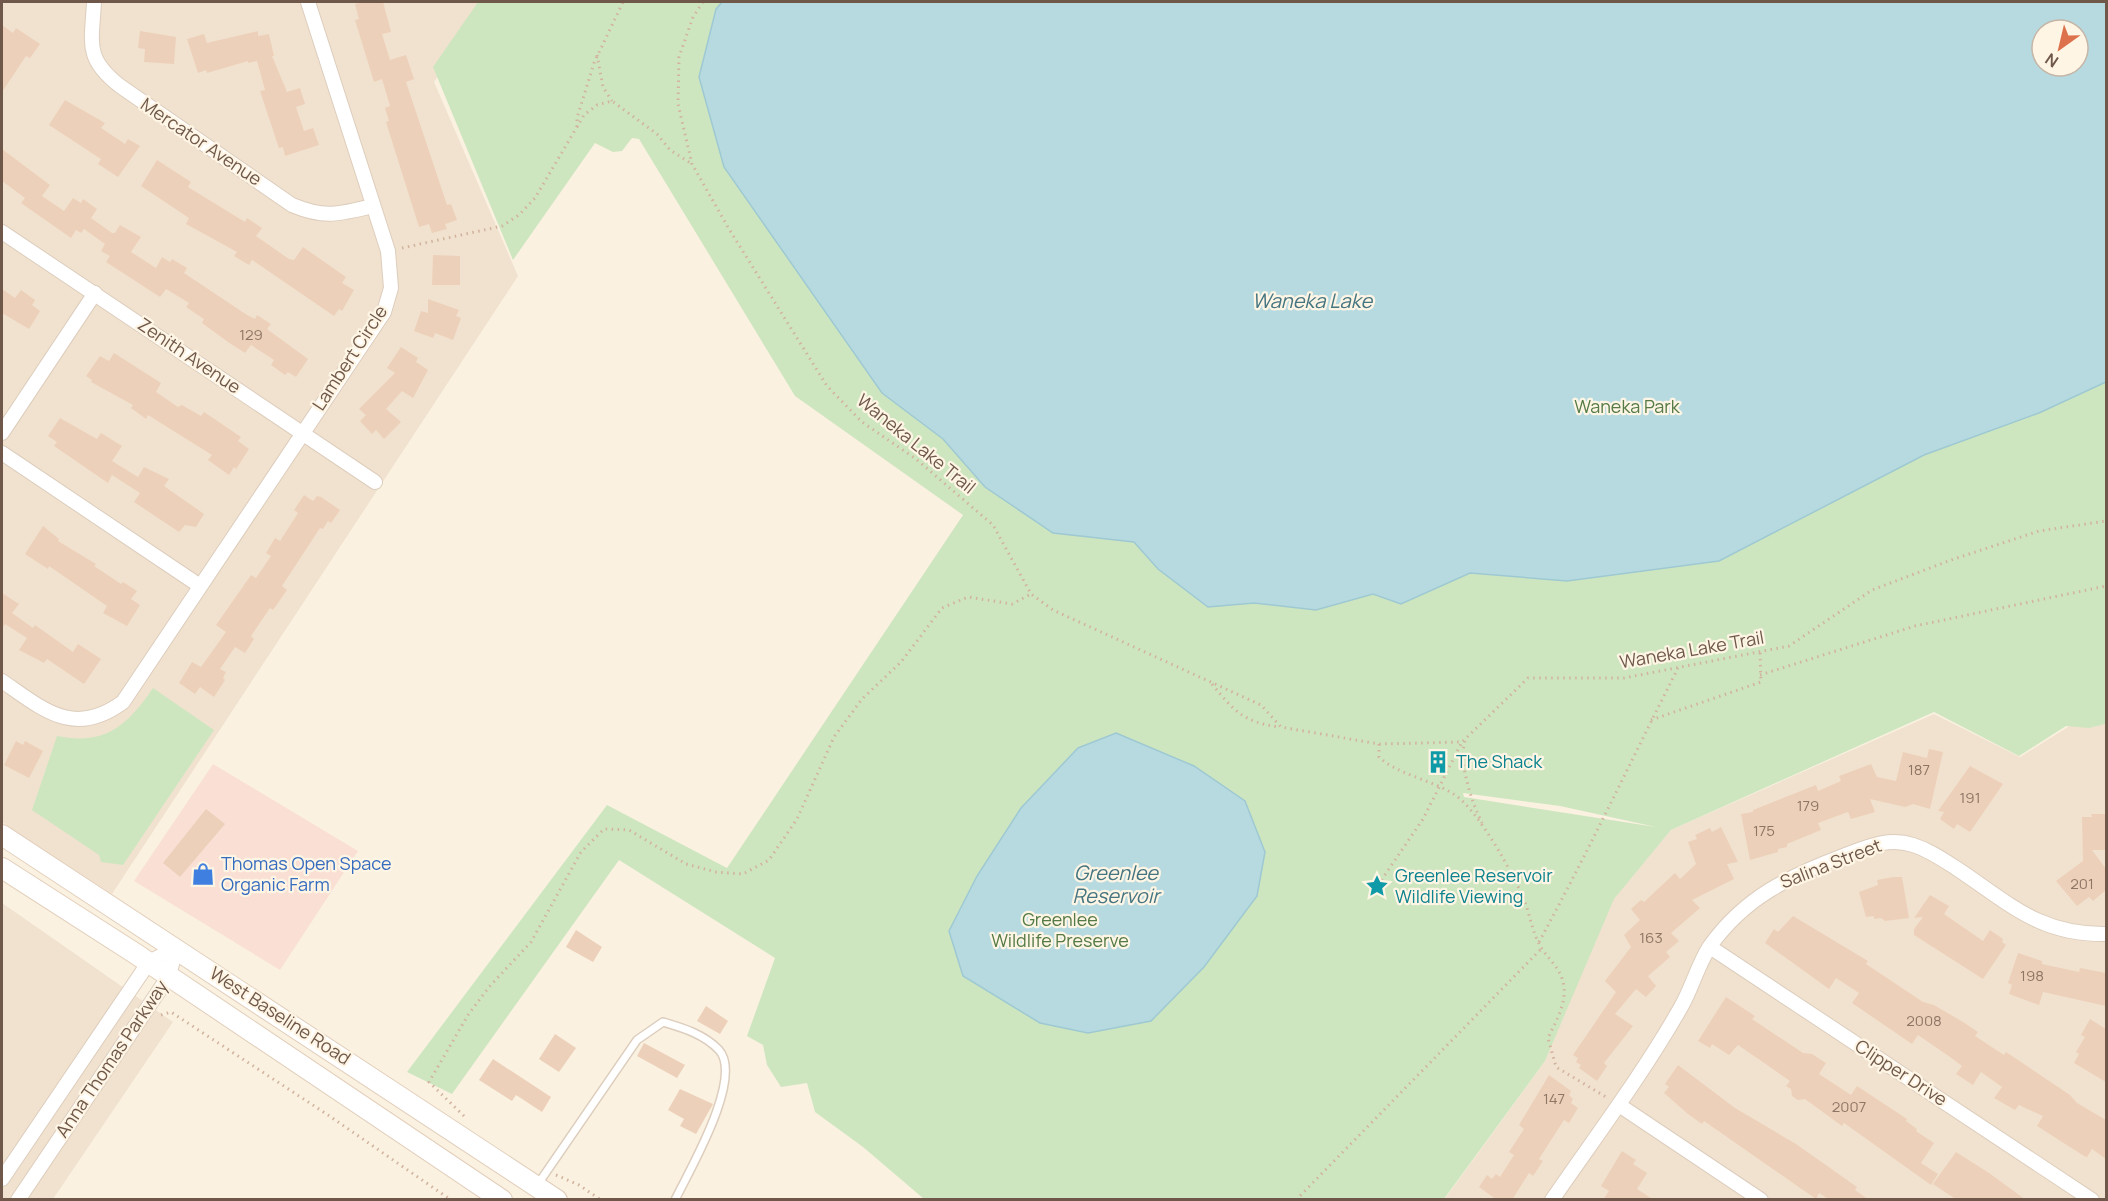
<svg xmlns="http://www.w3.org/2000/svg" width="2108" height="1201" font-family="Manrope,sans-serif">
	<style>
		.residential { fill: #f1e2cf }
		.commercial { fill: #fae0d4 }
		.green { fill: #cee6c0; fill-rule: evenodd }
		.water { fill: #b7dae1; stroke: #9ec9d2; stroke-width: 1.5; fill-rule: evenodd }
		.building { fill: #edd0ba }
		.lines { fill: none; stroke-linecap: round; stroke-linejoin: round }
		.service-casing { stroke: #ddcdbd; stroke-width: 10 }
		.minor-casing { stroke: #ddcdbd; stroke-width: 16 }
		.secondary-casing { stroke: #e2cebb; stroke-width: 22 }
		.path { stroke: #d1b39e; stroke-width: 3; stroke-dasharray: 1.5 4.5; stroke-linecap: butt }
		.service { stroke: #fff; stroke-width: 7 }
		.minor { stroke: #fff; stroke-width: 14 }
		.secondary { stroke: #fff; stroke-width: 20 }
		.labels { text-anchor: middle; stroke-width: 4.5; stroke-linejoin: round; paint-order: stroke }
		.number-label { font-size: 15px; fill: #8e7665 }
		.street-label { font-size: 18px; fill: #6f5849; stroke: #fef5e5 }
		.park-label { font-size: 18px; fill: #547a45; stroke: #fef5e5 }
		.culture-label { font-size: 18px; fill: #0d838f; stroke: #fef5e5; text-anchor: start }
		.shop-label { font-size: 18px; fill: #366cbe; stroke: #fef5e5; text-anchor: start }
		.water-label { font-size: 20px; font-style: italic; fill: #457581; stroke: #fef5e5 }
	</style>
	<rect width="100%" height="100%" fill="#faf1e0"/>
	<g class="residential">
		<polygon points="2,2 488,2 434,82 518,276 112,894 2,822"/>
		<polygon points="2106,703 2106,1199 1444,1200 1545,1061 1610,903 1671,830 1934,714 2020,757"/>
		<polygon points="2,903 173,1022 53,1199 2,1199"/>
	</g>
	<polygon class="commercial" points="213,764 358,851 280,970 134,881"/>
	<g class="green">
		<path d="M 478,2 L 2106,2 L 2105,724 L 2089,728 L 2066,726 L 2019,756 L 1934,712 L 1671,830 L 1614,899 L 1545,1061 L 1444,1199 L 924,1199 L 863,1147 L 815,1112 L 807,1083 L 781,1087 L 767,1065 L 763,1045 L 747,1036 L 775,958 L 619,860 L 452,1094 L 407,1072 L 607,805 L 727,868 L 963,515 L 795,396 L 639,139 L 632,138 L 622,151 L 613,152 L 595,143 L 513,260 L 433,67 ZM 2042,30 L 2078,30 L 2078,66 L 2042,66 ZM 1463,793 L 1560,806 L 1656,827 L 1464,797 Z"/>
		<path d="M 153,688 L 214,730 L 123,865 L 101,862 L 99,855 L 32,810 L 57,736 C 105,746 128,725 153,688 Z"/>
	</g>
	<g class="water">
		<path d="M 722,2 L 2106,2 L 2106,382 L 2039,413 L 1924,455 L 1719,561 L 1567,581 L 1470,573 L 1401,604 L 1373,594 L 1316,610 L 1254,603 L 1208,607 L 1158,569 L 1134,542 L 1053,533 L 985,487 L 943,439 L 882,393 L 724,167 L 699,77 L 716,9 ZM 2042,30 L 2078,30 L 2078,66 L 2042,66 Z"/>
		<polygon points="1116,733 1194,766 1245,801 1265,852 1257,896 1204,967 1151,1021 1088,1033 1040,1023 963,976 949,931 977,876 1021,808 1078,748"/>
	</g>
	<g class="building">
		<polygon points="363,2 383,2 391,32 382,34 390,60 406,55 414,79 406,82 447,205 451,204 457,220 445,224 447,229 432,233 429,224 419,227 386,122 389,121 385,108 390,106 382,79 374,82 355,20 359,19 355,4"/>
		<polygon points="2,25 13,33 16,28 40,44 30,58 26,56 2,92"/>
		<polygon points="140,31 176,37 174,64 144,62 145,49 138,48"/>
		<polygon points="258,31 258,36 269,34 274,56 272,56 287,92 300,88 305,104 296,107 304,131 313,128 319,145 285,156 283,147 279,148 260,91 265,90 257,61 248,63 248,61 207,73 206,70 198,73 187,39 204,34 207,43"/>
		<polygon points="65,100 105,123 101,128 125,144 128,139 140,146 118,177 98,164 101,159 49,125"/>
		<polygon points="2,149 50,185 42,196 64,211 73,198 81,203 83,199 97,209 91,218 112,233 115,233 120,225 141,237 131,252 156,268 162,257 170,262 172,259 187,268 184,273 247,315 255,319 257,315 271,324 267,329 308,359 296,377 288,372 285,375 271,365 274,360 251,345 245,353 228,342 202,323 204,319 186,307 189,303 166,289 160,297 106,262 110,256 101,251 105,244 84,229 81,233 76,230 71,238 21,203 25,198 2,181"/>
		<polygon points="157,160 191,182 188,187 245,222 247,218 262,228 256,236 289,259 294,260 303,247 346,277 342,283 354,290 342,311 339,309 334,316 252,260 249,265 234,256 237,252 186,224 189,218 141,186"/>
		<polygon points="433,255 460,256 460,285 432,285"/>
		<polygon points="2,289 15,298 21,290 35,300 32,305 40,311 29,329 2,313"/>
		<polygon points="428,299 459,310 456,316 461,318 453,340 435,333 433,338 414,331 421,311 428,313"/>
		<polygon points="401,347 418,358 416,362 428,370 413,398 402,391 386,409 401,422 384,439 376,430 372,434 360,421 366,415 359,409 395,373 387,368"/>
		<polygon points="114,353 161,383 156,392 178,407 182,405 201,416 204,412 241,437 238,441 249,449 236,469 234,467 229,475 208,460 212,455 148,415 146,419 131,408 133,405 91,382 92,380 86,376 100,356 109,361"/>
		<polygon points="60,418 97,439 101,433 122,446 112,461 138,477 144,467 169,479 164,486 204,514 196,527 185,525 179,532 134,502 140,493 112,475 108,483 54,446 57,442 48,436"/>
		<polygon points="304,495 313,501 317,496 321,497 340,510 331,523 328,521 323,529 320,528 282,586 287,590 273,610 270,608 251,636 254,639 245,653 235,647 220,669 226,672 223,678 225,680 214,697 200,687 195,694 179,683 192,662 201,667 226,632 216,625 251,575 256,578 271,556 266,553 275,538 280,541 298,513 294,510"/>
		<polygon points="43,526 59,539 58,541 96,564 94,566 121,584 123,582 137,591 131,599 140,605 127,626 103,613 107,606 49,566 48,569 25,554"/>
		<polygon points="2,593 19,604 12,613 33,628 35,625 73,652 78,644 101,659 84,684 47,659 44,663 19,650 27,638 5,624 2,629"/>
		<polygon points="16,741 23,745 25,741 43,751 29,778 4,765"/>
		<polygon points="1929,749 1943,752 1930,809 1913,804 1905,807 1870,799 1875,812 1851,819 1848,812 1818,823 1821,830 1787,844 1787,847 1778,849 1778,852 1750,860 1741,814 1753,812 1753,810 1816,785 1818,791 1841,781 1839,776 1871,764 1877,777 1896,781 1903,752 1927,758"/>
		<polygon points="1970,766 2003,784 1970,832 1957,824 1954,829 1940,819 1944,812 1938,811"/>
		<polygon points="206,809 225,824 180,877 163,863"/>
		<polygon points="2091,814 2106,814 2106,850 2092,850 2106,869 2106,890 2093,901 2089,897 2077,906 2056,881 2083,861 2082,817 2092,817"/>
		<polygon points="1721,827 1738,862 1727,864 1734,879 1692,900 1700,908 1671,933 1679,941 1666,952 1670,957 1648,976 1656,986 1646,997 1636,989 1615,1014 1633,1026 1604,1063 1607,1066 1597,1081 1579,1068 1581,1065 1576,1062 1578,1058 1573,1055 1616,992 1605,981 1631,947 1624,935 1640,920 1631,909 1641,900 1644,902 1675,873 1680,879 1696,864 1688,842 1697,839 1695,835 1710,828 1712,832"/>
		<polygon points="1893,877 1902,877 1909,918 1885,921 1881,918 1874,919 1874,916 1866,917 1859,892 1878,885 1877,880"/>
		<polygon points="1930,895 1949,906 1944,914 1983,941 1990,930 2003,939 2002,942 2006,945 1983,979 1914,935 1914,929 1923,917 1914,918"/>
		<polygon points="1793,916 1868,961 1866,964 1923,1002 1934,1005 1963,1022 1978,1032 1975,1036 2004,1055 2006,1052 2070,1095 2077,1103 2106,1120 2106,1159 2092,1149 2087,1157 2084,1156 2037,1126 2043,1116 2019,1105 2015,1110 1994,1098 2002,1087 1981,1072 1973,1085 1956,1074 1962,1066 1950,1057 1918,1035 1912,1044 1852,1003 1859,993 1836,978 1829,989 1765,943 1774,929 1778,932"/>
		<polygon points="576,930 602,947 593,962 566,947"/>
		<polygon points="2018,953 2042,961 2042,964 2079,972 2080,968 2106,973 2106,1006 2043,992 2039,1005 2009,994 2012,985 2008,983"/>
		<polygon points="1726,997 1755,1016 1752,1019 1803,1053 1812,1054 1826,1063 1819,1074 1851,1095 1857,1086 1907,1119 1906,1121 1917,1129 1916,1131 1934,1143 1921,1163 1938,1174 1931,1185 1844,1123 1842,1126 1805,1099 1798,1100 1792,1096 1791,1089 1786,1086 1790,1081 1738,1045 1729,1055 1712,1044 1710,1048 1698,1041"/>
		<polygon points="706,1006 728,1021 720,1034 697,1021"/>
		<polygon points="2090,1019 2106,1029 2106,1082 2074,1063 2079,1054 2076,1052 2085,1037 2081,1035"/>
		<polygon points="555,1034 576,1048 559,1072 539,1059"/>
		<polygon points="644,1043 685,1065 677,1078 637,1056"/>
		<polygon points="493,1059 551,1097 542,1112 516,1095 512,1101 479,1080"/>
		<polygon points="1678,1065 1735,1108 1796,1144 1857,1187 1855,1190 1869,1200 1830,1200 1819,1193 1816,1199 1704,1121 1702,1124 1688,1114 1664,1093 1669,1087 1665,1084"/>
		<polygon points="1549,1075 1571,1091 1569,1095 1573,1099 1571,1103 1578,1108 1569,1123 1564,1120 1539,1159 1543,1161 1533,1176 1529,1173 1512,1200 1497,1200 1479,1187 1487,1175 1492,1179 1496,1174 1500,1177 1514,1155 1509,1152 1524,1129 1519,1125"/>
		<polygon points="680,1089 713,1104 696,1134 680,1126 684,1119 668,1110"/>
		<polygon points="1622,1151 1636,1160 1633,1164 1647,1173 1637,1189 1654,1200 1603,1200 1609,1191 1601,1186"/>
		<polygon points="1956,1152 1989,1173 2026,1200 1957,1200 1933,1184"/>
	</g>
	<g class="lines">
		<g class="service-casing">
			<path id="service" d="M 538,1184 L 637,1040 L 663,1022 C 683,1028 704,1034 719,1050 C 744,1078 689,1171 675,1200"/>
		</g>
		<g class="minor-casing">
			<g id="minor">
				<path d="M 94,2 C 92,43 84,58 120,86 L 292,205 C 326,219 338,214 373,206"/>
				<polyline points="2,232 375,482"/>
				<polyline points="2,433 95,293"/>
				<polyline points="2,453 200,586"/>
				<path d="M 2,681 C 44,710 74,738 123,702 L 384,312 L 391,288 L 388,251 L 308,2"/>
				<polyline points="1710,947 2092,1200"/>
				<polyline points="1619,1105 1761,1200"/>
				<polyline points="2,1179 149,962 176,948"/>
				<polyline points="18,1200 169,976 176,948"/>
				<path d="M 1552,1200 C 1596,1136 1643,1074 1681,1007 C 1692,988 1698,964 1710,946 C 1745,897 1790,876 1843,856 C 1867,847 1888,837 1913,845 C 1929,850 1942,859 1956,868 C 2009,903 2039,935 2106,934"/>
			</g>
		</g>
		<g class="secondary-casing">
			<g id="secondary">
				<polyline points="2,835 557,1200"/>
				<polyline points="2,868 136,954 502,1200"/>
			</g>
		</g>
		<g class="path">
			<polyline points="703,2 693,17 679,57 678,104 692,164 729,229 827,386 862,422 916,459 993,525 1031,594 1053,610 1261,705 1281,727 1379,744 1462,742 1528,678 1624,678 1789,646 1872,590 1951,560 2039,531 2106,521"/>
			<polyline points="597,55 603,87 612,101"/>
			<polyline points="577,127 577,118 594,63 623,2"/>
			<polyline points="402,248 502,226 519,215 535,198 584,115 597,105 612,101 657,134 670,150 692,164"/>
			<polyline points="1760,675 1915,626 2106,586"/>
			<path d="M 1212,684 C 1234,711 1243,722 1279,727"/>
			<polyline points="1651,720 1761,682 1760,652"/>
			<path d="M 1465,741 C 1458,762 1472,803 1482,823"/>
			<path d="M 1379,744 L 1379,757 C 1398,775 1433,780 1455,795 C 1479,811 1514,875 1525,902 C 1530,916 1533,935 1542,949 C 1551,962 1562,970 1564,987 C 1566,1005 1555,1023 1548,1038 L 1556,1067 L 1606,1097"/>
			<polyline points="1378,885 1423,819 1462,742"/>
			<path d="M 1539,942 C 1588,852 1632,759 1678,668"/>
			<polyline points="161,1015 171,1012 328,1115 451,1200"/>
			<polyline points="464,1116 429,1082 468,1015 489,987 531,942 581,852 604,829 629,830 686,864 716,872 743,874 769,860 797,819 834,737 862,699 901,662 942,608 968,597 1012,604 1031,594"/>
			<polyline points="556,1175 579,1185 601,1200"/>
			<polyline points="1296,1200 1542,948"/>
		</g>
		<use href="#service" class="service"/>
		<use href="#minor" class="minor"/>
		<use href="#secondary" class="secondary"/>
	</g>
	<defs>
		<g id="building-bare" transform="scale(1.8)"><path d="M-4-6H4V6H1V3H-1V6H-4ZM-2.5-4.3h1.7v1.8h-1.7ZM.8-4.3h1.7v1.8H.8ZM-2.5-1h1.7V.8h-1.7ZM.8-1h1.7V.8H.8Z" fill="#0f9aa8" stroke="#fef5e5" stroke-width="2.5" paint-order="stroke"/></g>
		<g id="shop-bare" transform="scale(1.8)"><path d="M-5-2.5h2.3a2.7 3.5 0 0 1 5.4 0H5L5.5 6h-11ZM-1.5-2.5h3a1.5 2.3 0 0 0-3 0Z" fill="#3f7fe0" stroke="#fef5e5" stroke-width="2.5" paint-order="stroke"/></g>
		<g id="sight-bare" transform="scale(1.8)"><path d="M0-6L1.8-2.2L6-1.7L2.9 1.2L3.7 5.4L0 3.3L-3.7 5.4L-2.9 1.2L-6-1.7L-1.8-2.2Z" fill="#0f9aa8" stroke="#fef5e5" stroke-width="2.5" paint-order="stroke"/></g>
	</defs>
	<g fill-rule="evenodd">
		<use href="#building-bare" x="1438" y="762"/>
		<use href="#shop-bare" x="203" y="874"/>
		<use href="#sight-bare" x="1377" y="886"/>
	</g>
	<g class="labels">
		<g class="number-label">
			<text x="251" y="340">129</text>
			<text x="1919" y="775">187</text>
			<text x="1970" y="803">191</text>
			<text x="1808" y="811">179</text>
			<text x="1764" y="836">175</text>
			<text x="2082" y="889">201</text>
			<text x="1651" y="943">163</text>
			<text x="2032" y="981">198</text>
			<text x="1924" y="1026">2008</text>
			<text x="1554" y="1104">147</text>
			<text x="1849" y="1112">2007</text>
		</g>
		<g class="street-label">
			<text transform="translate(201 142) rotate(34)" y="6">Mercator Avenue</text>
			<text transform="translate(189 356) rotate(34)" y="6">Zenith Avenue</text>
			<text transform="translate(350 358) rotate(-57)" y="6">Lambert Circle</text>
			<text transform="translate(916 444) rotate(39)" y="6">Waneka Lake Trail</text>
			<text transform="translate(1692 650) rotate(-10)" y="6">Waneka Lake Trail</text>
			<text transform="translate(1831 864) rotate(-21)" y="6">Salina Street</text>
			<text transform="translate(280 1016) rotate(33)" y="6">West Baseline Road</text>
			<text transform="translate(112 1059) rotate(-56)" y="6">Anna Thomas Parkway</text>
			<text transform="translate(1901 1073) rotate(33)" y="6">Clipper Drive</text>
		</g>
		<g class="park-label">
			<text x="1627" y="413">Waneka Park</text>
			<text x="1060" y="926">Greenlee<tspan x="1060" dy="21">Wildlife Preserve</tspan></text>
		</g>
		<g class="culture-label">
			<text x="1456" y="768">The Shack</text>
			<text x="1395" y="882">Greenlee Reservoir<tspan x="1395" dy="21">Wildlife Viewing</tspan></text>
		</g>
		<g class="shop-label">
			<text x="221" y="870">Thomas Open Space<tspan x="221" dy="21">Organic Farm</tspan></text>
		</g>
		<g class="water-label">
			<text x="1312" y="308">Waneka Lake</text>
			<text x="1116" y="880">Greenlee<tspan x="1116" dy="23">Reservoir</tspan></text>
		</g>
	</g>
	<rect width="2108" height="1201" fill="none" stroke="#6f5849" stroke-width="6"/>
	<g transform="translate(2060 48) rotate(214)"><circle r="28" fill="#fef5e5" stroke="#c5b6a7" stroke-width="1.5"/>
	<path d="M0-4.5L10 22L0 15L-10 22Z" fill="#dd714c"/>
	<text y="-9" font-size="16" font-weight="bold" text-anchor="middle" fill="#6f5849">N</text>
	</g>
</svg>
